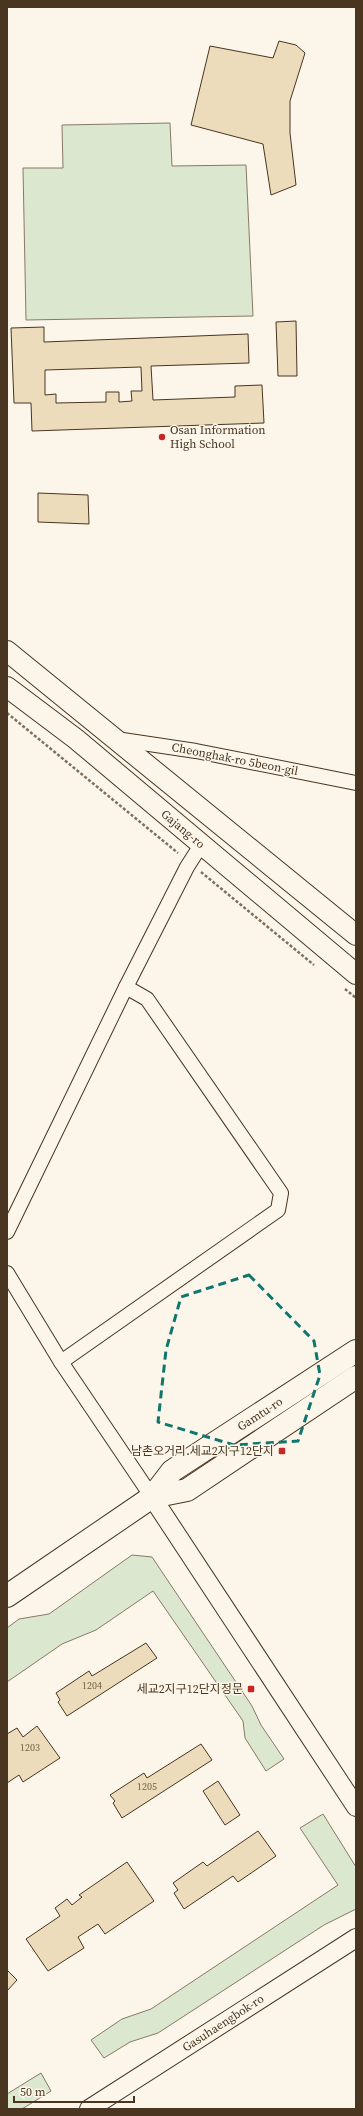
<svg xmlns="http://www.w3.org/2000/svg" width="363" height="2116" font-family="'Source Serif 4','Noto Sans KR',serif">
	<style>
		.green { fill: #dce7d0; stroke: #887966 }
		.building { fill: #ecdcbc; stroke: #4a3520; fill-rule: evenodd }
		.lines { fill: none; stroke-linecap: round; stroke-linejoin: round }
		.minor-casing { stroke: #4a3520; stroke-width: 16 }
		.tertiary-casing { stroke: #4a3520; stroke-width: 20 }
		.secondary-casing { stroke: #4a3520; stroke-width: 22 }
		.primary-casing { stroke: #4a3520; stroke-width: 24 }
		.path { stroke: #7f6f5c; stroke-width: 2.5; stroke-dasharray: 3 2; stroke-linecap: butt }
		.minor { stroke: #fbf6e9; stroke-width: 14 }
		.tertiary { stroke: #fbf6e9; stroke-width: 18 }
		.secondary { stroke: #fbf6e9; stroke-width: 20 }
		.primary { stroke: #fbf6e9; stroke-width: 22 }
		.marked { fill: none; stroke: #0f766e; stroke-width: 3; stroke-dasharray: 8 5; stroke-linejoin: round }
		.poi-dot { fill: #c62828; stroke: #fbf6e9; stroke-width: 1.5 }
		.labels { text-anchor: middle; stroke-width: 3; stroke-linejoin: round; paint-order: stroke }
		.number-label { font-size: 10px; fill: #725f47 }
		.poi-label { font-size: 12px; fill: #4a3520; stroke: #fbf6e9; text-anchor: end }
		.street-label { font-size: 12px; fill: #4a3520; stroke: #fbf6e9 }
	</style>
	<rect width="100%" height="100%" fill="#fbf6e9"/>
	<g class="green">
		<polygon points="170,123 172,166 246,165 253,316 26,320 23,168 63,168 62,125"/>
		<polygon points="132,1555 152,1557 252,1706 261,1725 284,1759 266,1771 245,1738 243,1721 153,1591 96,1630 62,1644 7,1682 7,1628 19,1619 49,1614"/>
		<polygon points="323,1814 356,1867 356,1909 324,1925 158,2033 130,2042 104,2058 91,2040 122,2019 151,2009 338,1885 300,1828"/>
		<polygon points="41,2073 51,2091 22,2109 7,2109 7,2094"/>
	</g>
	<g class="building">
		<polygon points="279,41 296,45 305,53 290,101 290,133 296,185 271,195 263,144 191,125 210,46 273,58"/>
		<polygon points="296,321 297,376 278,376 276,322"/>
		<path d="M 44,327 L 44,342 L 248,334 L 249,363 L 151,366 L 153,400 L 235,397 L 235,386 L 262,385 L 264,423 L 32,431 L 31,403 L 14,403 L 11,328 ZM 141,367 L 142,391 L 131,391 L 132,401 L 119,402 L 119,392 L 106,392 L 106,402 L 56,403 L 56,394 L 45,395 L 45,370 Z"/>
		<polygon points="38,493 88,495 89,524 38,522"/>
		<polygon points="146,1643 157,1658 67,1716 58,1702 60,1700 56,1693 89,1671 92,1676"/>
		<polygon points="37,1726 60,1758 23,1782 19,1775 7,1783 7,1734 17,1728 23,1737"/>
		<polygon points="201,1744 212,1760 122,1818 113,1803 115,1801 110,1795 144,1773 147,1778"/>
		<polygon points="218,1781 240,1815 225,1825 203,1791"/>
		<polygon points="258,1831 276,1856 238,1882 233,1876 184,1909 174,1893 178,1890 173,1883 203,1862 207,1866"/>
		<polygon points="127,1862 154,1901 105,1934 98,1924 78,1937 84,1948 48,1971 26,1939 60,1916 55,1908 67,1899 72,1905 82,1897 79,1895"/>
		<polygon points="7,1970 17,1980 7,1991"/>
	</g>
	<g class="lines">
		<g class="minor-casing">
			<g id="minor">
				<polyline points="116,739 196,751 356,783"/>
				<polyline points="7,1232 126,987 187,867 201,845"/>
				<polyline points="7,1273 61,1362 152,1497"/>
				<polyline points="61,1362 278,1210 281,1193 147,999 126,987"/>
			</g>
		</g>
		<g class="tertiary-casing">
			<g id="tertiary">
				<polyline points="152,1497 356,1807"/>
				<polyline points="89,2109 356,1938"/>
			</g>
		</g>
		<g class="secondary-casing">
			<g id="secondary">
				<polyline points="7,651 356,935"/>
				<polyline points="7,687 76,739 356,974"/>
			</g>
		</g>
		<g class="primary-casing">
			<g id="primary">
				<polyline points="152,1497 187,1490 356,1377"/>
				<polyline points="7,1596 152,1497 172,1471 356,1351"/>
			</g>
		</g>
		<g class="path">
			<polyline points="7,713 178,853"/>
			<polyline points="201,872 314,965"/>
			<polyline points="345,989 356,998"/>
		</g>
		<use href="#minor" class="minor"/>
		<use href="#tertiary" class="tertiary"/>
		<use href="#secondary" class="secondary"/>
		<use href="#primary" class="primary"/>
	</g>
	<path class="marked" d="M 249,1275 L 314,1341 L 320,1375 L 298,1441 L 234,1445 L 158,1422 L 166,1350 L 181,1297 Z"/>
	<g class="poi-dot">
		<circle cx="162" cy="437" r="4"/>
		<rect x="278" y="1447" width="8" height="8" rx="2"/>
		<rect x="247" y="1685" width="8" height="8" rx="2"/>
	</g>
	<g class="labels">
		<g class="number-label">
			<text x="92" y="1689">1204</text>
			<text x="30" y="1751">1203</text>
			<text x="147" y="1790">1205</text>
		</g>
		<g class="poi-label">
			<text x="170" y="434" text-anchor="start">Osan Information<tspan x="170" dy="14">High School</tspan></text>
			<text x="274" y="1455">남촌오거리.세교2지구12단지</text>
			<text x="243" y="1693">세교2지구12단지정문</text>
		</g>
		<g class="street-label">
			<text transform="translate(235 759) rotate(11)" y="4">Cheonghak-ro 5beon-gil</text>
			<text transform="translate(183 829) rotate(40)" y="4">Gajang-ro</text>
			<text transform="translate(260 1414) rotate(-33)" y="4">Gamtu-ro</text>
			<text transform="translate(223 2023) rotate(-33)" y="4">Gasuhaengbok-ro</text>
		</g>
	</g>
	<rect width="363" height="2116" fill="none" stroke="#4a3520" stroke-width="16"/>
	<path d="M14 2096v6h120v-6" fill="none" stroke="#4a3520" stroke-width="2"/>
	<text x="20" y="2096" font-size="12" fill="#4a3520" stroke="#fbf6e9" stroke-width="3" paint-order="stroke">50 m</text>
</svg>
